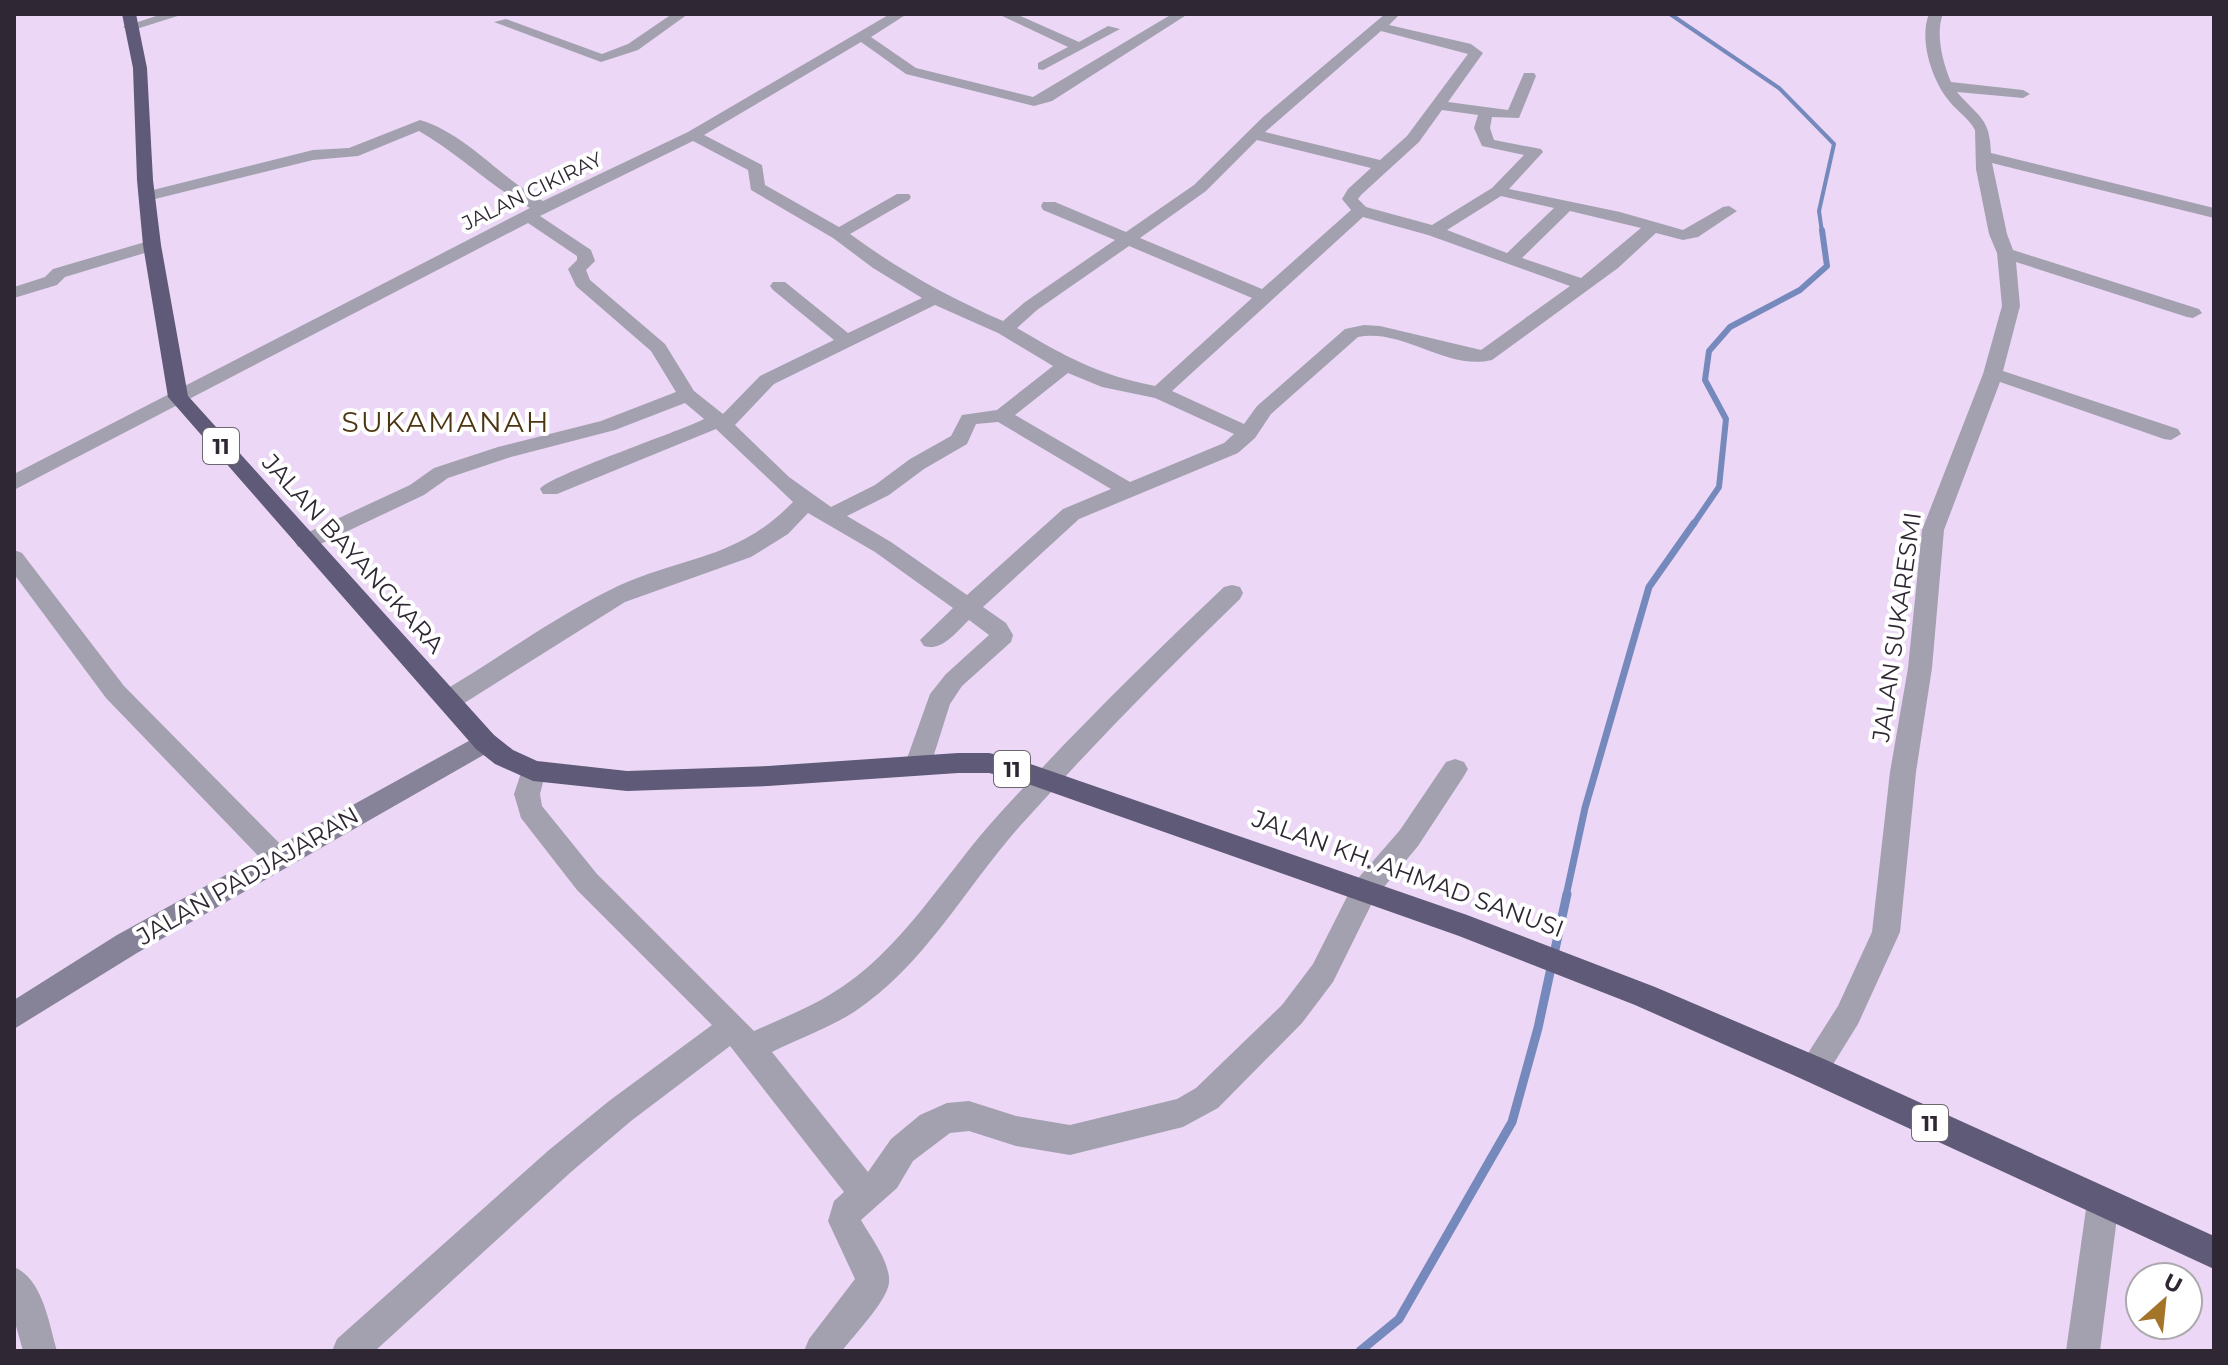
<svg xmlns="http://www.w3.org/2000/svg" width="2228" height="1365" font-family="Montserrat,sans-serif">
	<style>
		.lines { fill: none; stroke-linecap: round; stroke-linejoin: round }
		.stream-far3 { stroke: #7689bc; stroke-width: 4 }
		.stream-far2 { stroke: #7689bc; stroke-width: 6 }
		.stream-far1 { stroke: #7689bc; stroke-width: 7 }
		.stream { stroke: #7689bc; stroke-width: 9 }
		.street { fill: #a3a1b0; fill-rule: evenodd }
		.secondary { fill: #868398; fill-rule: evenodd }
		.highway { fill: #5f5a77; fill-rule: evenodd }
		.labels { text-anchor: middle; stroke-width: 8; stroke-linejoin: round; paint-order: stroke }
		.far-street-label { font-size: 20px; fill: #2f2733; stroke: #fff }
		.shield { fill: #fff; stroke: #6d6870; stroke-width: 2 }
		.shield-label { font-size: 22px; font-weight: bold; fill: #2f2733 }
		.street-label { font-size: 24px; fill: #2f2733; stroke: #fff }
		.quarter-label { font-size: 28px; letter-spacing: 2px; fill: #4d3512; stroke: #fff }
	</style>
	<rect width="100%" height="100%" fill="#ecd7f6"/>
	<g class="lines">
		<polyline class="stream-far3" points="1670,14 1779,88 1834,144 1819,211 1822,232"/>
		<polyline class="stream-far2" points="1693,525 1719,487 1726,419 1705,380 1709,351 1730,327 1800,290 1827,266 1822,230"/>
		<polyline class="stream-far1" points="1566,896 1585,808 1649,587 1694,523"/>
		<polyline class="stream" points="1360,1351 1399,1319 1512,1122 1538,1028 1567,894"/>
		<g class="street">
			<polygon points="162,14 184,14 130,31 123,27"/>
			<polygon points="672,14 688,14 638,50 601,62 494,22 506,19 602,54 628,44"/>
			<path d="M 890,14 L 907,14 L 871,37 L 916,68 L 1033,97 L 1172,14 L 1188,14 L 1052,101 L 1034,106 L 906,74 L 861,42 L 704,135 L 762,165 L 765,185 L 839,227 L 897,194 L 909,194 L 911,197 L 909,200 L 850,234 C 899,270 948,297 1003,321 L 1025,302 L 1115,240 L 1043,210 L 1041,206 L 1043,202 L 1055,202 L 1126,232 L 1194,185 L 1263,117 L 1385,14 L 1400,14 L 1389,25 L 1471,44 L 1483,53 L 1448,102 L 1508,110 L 1524,73 L 1534,73 L 1536,76 L 1519,118 L 1492,117 L 1490,128 L 1494,140 L 1541,149 L 1543,152 L 1509,189 L 1620,212 L 1683,230 L 1723,207 L 1729,206 L 1737,211 L 1698,237 L 1683,240 L 1656,233 L 1618,268 L 1492,360 C 1447,371 1403,328 1358,337 L 1271,414 L 1255,438 L 1238,453 L 1079,519 L 983,607 L 1006,623 L 1013,635 L 1011,642 L 962,686 L 950,704 L 931,764 L 927,771 L 918,774 L 909,771 L 905,764 L 930,694 L 946,674 L 989,635 L 969,620 C 956,632 942,652 924,646 L 920,640 L 953,608 L 875,552 L 808,513 L 788,534 L 751,557 L 625,602 L 458,707 L 449,709 L 440,707 L 437,700 L 440,693 C 496,660 550,620 608,591 C 676,556 734,563 793,502 L 716,429 L 557,494 L 543,494 L 540,489 C 550,475 676,433 704,419 L 685,403 L 615,430 L 511,457 L 448,478 L 424,495 L 314,547 L 298,547 L 295,542 L 298,537 L 410,485 L 434,468 L 498,447 L 601,421 L 676,392 L 651,351 L 576,286 L 568,269 L 577,260 L 577,256 L 528,223 L 14,490 L 14,474 L 530,208 C 490,186 459,154 419,131 L 358,156 L 313,160 L 147,201 L 139,196 L 141,193 L 313,150 L 349,148 L 420,120 C 467,134 501,179 543,201 L 688,132 ZM 1381,31 L 1468,54 L 1407,136 L 1380,160 L 1265,132 ZM 1442,110 L 1478,115 L 1474,128 L 1482,146 L 1524,155 L 1492,188 L 1432,225 L 1366,207 L 1358,199 L 1361,195 L 1419,142 ZM 1257,140 L 1371,168 L 1348,189 L 1342,199 L 1351,210 L 1262,289 L 1140,238 L 1206,191 ZM 693,141 L 748,170 L 751,190 L 833,238 L 873,268 L 922,298 L 848,333 L 785,282 L 773,282 L 770,286 L 773,290 L 834,340 L 760,376 L 723,414 L 694,391 L 665,344 L 590,280 L 586,270 L 595,261 L 591,250 L 540,216 ZM 1501,196 L 1554,208 L 1507,253 L 1447,230 ZM 1570,211 L 1641,228 L 1581,278 L 1522,258 ZM 1363,217 L 1428,235 L 1570,286 L 1481,350 L 1380,326 L 1364,325 L 1345,329 L 1257,406 L 1244,424 L 1172,391 ZM 1129,246 L 1252,298 L 1155,386 C 1099,375 1066,357 1017,328 L 1037,310 ZM 935,305 L 998,333 L 1053,366 L 997,410 L 962,415 L 951,436 L 910,459 L 875,485 L 831,507 L 789,477 L 735,425 L 774,384 ZM 1068,373 L 1102,387 L 1155,398 L 1234,434 L 1224,443 L 1130,482 L 1015,415 ZM 998,422 L 1111,489 L 1063,509 L 967,595 L 891,542 L 847,516 L 889,495 L 924,469 L 967,444 L 976,424 Z"/>
			<polygon points="998,14 1016,14 1079,42 1108,26 1120,29 1043,70 1038,69 1038,63 1068,47"/>
			<path d="M 1929,14 L 1943,14 C 1935,34 1943,63 1951,82 L 2023,90 L 2030,94 L 2023,98 L 1957,92 C 1978,117 1990,117 1991,153 L 2214,208 L 2214,218 L 1992,163 L 2007,234 L 2013,250 L 2199,309 L 2202,313 L 2193,318 L 2187,317 L 2016,262 L 2020,306 L 2003,371 L 2178,429 L 2181,434 L 2171,440 L 2164,439 L 2000,382 L 1944,530 L 1932,668 L 1916,772 L 1900,932 L 1858,1024 L 1824,1079 L 1813,1083 L 1802,1079 L 1798,1069 L 1838,1006 L 1872,932 L 1890,772 L 1908,668 L 1922,530 L 1983,374 L 2002,306 L 1997,253 L 1989,234 L 1976,169 L 1975,130 C 1968,117 1954,109 1946,97 C 1931,77 1919,38 1929,14 Z"/>
			<polygon points="152,240 161,245 158,249 65,277 57,285 14,298 14,287 45,277 53,269"/>
			<polygon points="14,550 22,553 124,686 287,851 291,859 287,867 278,870 269,867 106,698 14,574"/>
			<path d="M 1232,585 L 1240,587 L 1243,593 L 1240,599 C 1164,672 1090,748 1020,826 C 965,888 924,966 854,1012 C 829,1028 798,1039 772,1052 L 868,1172 L 891,1139 L 920,1115 L 947,1103 L 969,1101 L 1016,1116 L 1070,1125 L 1177,1099 L 1196,1088 L 1282,1005 L 1313,964 L 1354,883 L 1400,830 L 1446,762 L 1455,759 L 1464,762 L 1468,769 L 1464,776 L 1418,846 L 1374,899 L 1333,982 L 1302,1023 L 1218,1108 L 1183,1127 L 1070,1155 L 1016,1146 L 969,1131 L 950,1133 L 913,1161 L 897,1188 L 861,1220 C 870,1236 891,1263 889,1283 C 887,1301 854,1335 842,1351 L 804,1351 L 809,1339 L 855,1279 L 828,1221 L 834,1201 L 844,1192 L 730,1046 L 631,1121 L 571,1172 L 375,1351 L 332,1351 L 337,1339 L 549,1150 L 609,1101 L 712,1025 L 577,890 L 521,818 L 514,794 L 524,764 L 533,761 L 542,764 L 546,771 L 540,794 L 542,806 L 597,874 L 754,1031 C 780,1019 807,1009 831,994 C 901,953 947,870 1001,812 C 1072,734 1147,660 1224,587 Z"/>
			<polygon points="2103,1186 2114,1191 2119,1202 2100,1351 2066,1351 2087,1202 2092,1191"/>
			<path d="M 14,1267 C 43,1279 49,1324 57,1351 L 23,1351 L 14,1319 Z"/>
		</g>
		<polygon class="secondary" points="485,732 494,735 497,742 494,749 137,953 14,1029 14,1000 117,935"/>
		<polygon class="highway" points="122,14 136,14 147,68 153,180 161,245 188,396 494,735 513,750 537,761 627,771 768,766 958,753 989,753 1016,759 1467,915 1655,987 1824,1059 2214,1236 2214,1269 1802,1079 1635,1005 1459,936 1014,779 989,773 958,773 768,786 627,791 533,781 495,764 476,749 168,397 143,245 137,180 133,68"/>
	</g>
	<g class="labels">
		<g class="far-street-label">
			<text transform="translate(532 191) rotate(-26)" y="7">JALAN CIKIRAY</text>
		</g>
		<g class="shield">
			<rect x="203" y="428" width="36" height="36" rx="6"/>
			<rect x="994" y="751" width="36" height="36" rx="6"/>
			<rect x="1912" y="1105" width="36" height="36" rx="6"/>
		</g>
		<g class="shield-label">
			<text x="221" y="454">11</text>
			<text x="1012" y="777">11</text>
			<text x="1930" y="1131">11</text>
		</g>
		<g class="street-label">
			<text transform="translate(353 554) rotate(48)" y="8">JALAN BAYANGKARA</text>
			<text transform="translate(1897 627) rotate(-82)" y="8">JALAN SUKARESMI</text>
			<text transform="translate(1408 874) rotate(20)" y="8">JALAN KH. AHMAD SANUSI</text>
			<text transform="translate(248 876) rotate(-30)" y="8">JALAN PADJAJARAN</text>
		</g>
		<g class="quarter-label">
			<text x="446" y="432">SUKAMANAH</text>
		</g>
	</g>
	<rect width="2228" height="1365" fill="none" stroke="#2f2733" stroke-width="32"/>
	<g transform="translate(2164 1301) rotate(27)"><circle r="38" fill="#ffffff" stroke="#aca9ad" stroke-width="2"/>
	<path d="M0-6L14 30L0 20L-14 30Z" fill="#a47428"/>
	<text y="-12" font-size="22" font-weight="bold" text-anchor="middle" fill="#2f2733">U</text>
	</g>
</svg>
